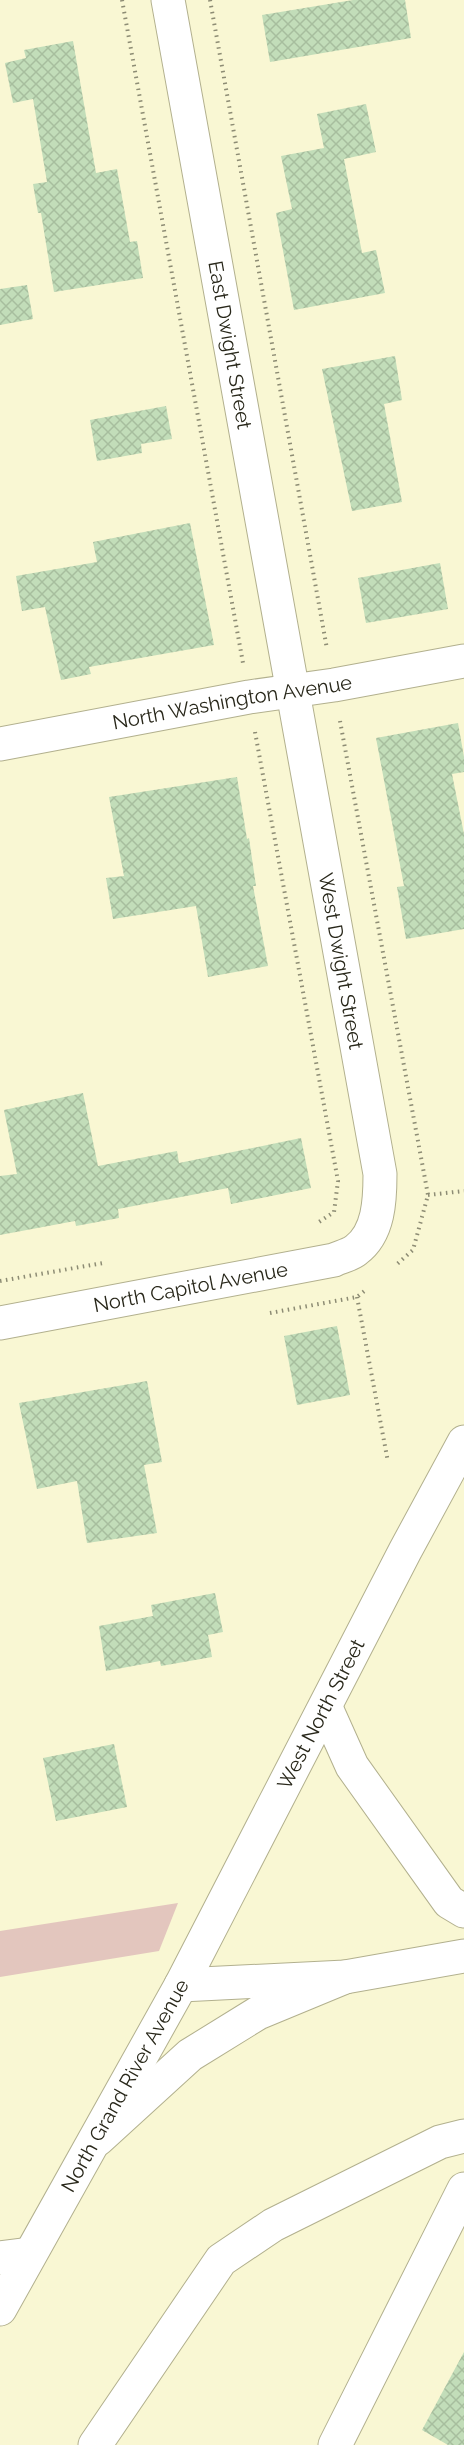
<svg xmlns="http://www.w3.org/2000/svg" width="464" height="2445" font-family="Raleway,sans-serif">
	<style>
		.green { fill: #e3c6be }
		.building { fill: url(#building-cross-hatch) }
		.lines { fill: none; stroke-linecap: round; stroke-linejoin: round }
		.minor-casing { stroke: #b2b08e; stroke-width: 35 }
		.major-casing { stroke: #b2b08e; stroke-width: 35 }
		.path { stroke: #8d8c74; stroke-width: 4; stroke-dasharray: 1.5 4.5; stroke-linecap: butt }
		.minor { stroke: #fff; stroke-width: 33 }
		.major { stroke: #fff; stroke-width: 33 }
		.labels { text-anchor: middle; stroke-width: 4.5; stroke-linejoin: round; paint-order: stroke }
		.street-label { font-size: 20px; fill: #28271a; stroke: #fff }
	</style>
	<defs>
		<pattern id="building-cross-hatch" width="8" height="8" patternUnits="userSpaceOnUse" patternTransform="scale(1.5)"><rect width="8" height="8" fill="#c2ddb9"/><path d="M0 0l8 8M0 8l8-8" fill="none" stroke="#a7be9e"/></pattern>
	</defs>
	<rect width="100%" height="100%" fill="#f9f7d3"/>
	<polygon class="green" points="178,1903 159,1951 0,1977 0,1931"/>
	<g class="building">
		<polygon points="353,0 405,0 411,38 270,62 262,15"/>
		<polygon points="73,41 96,173 117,169 130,242 137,241 143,278 54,292 41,213 38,213 33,184 47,182 33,99 13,103 5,63 26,58 24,50"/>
		<polygon points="366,104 376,152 344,159 362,253 376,250 385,293 294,310 276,213 292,209 281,156 324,148 317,114"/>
		<polygon points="27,285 33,319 0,325 0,289"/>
		<polygon points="395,356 402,400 384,404 402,502 352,511 322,369"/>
		<polygon points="166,406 172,439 141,444 142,453 97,461 90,420"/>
		<polygon points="190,523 214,645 89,667 91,674 61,680 45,607 22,611 16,576 97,562 93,542"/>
		<polygon points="440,563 448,609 366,623 358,578"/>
		<polygon points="458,723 464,757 464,772 452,774 464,834 464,929 406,939 397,887 404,886 376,738"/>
		<polygon points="237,777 247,839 249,838 256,886 253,886 268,966 208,977 196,906 113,919 106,878 124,876 109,797"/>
		<polygon points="83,1093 98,1166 177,1151 179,1163 301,1138 311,1188 231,1204 228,1188 118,1209 119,1218 76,1226 75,1221 0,1235 0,1176 17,1174 4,1110"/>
		<polygon points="337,1326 350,1395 297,1405 284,1336"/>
		<polygon points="147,1381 162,1462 144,1465 157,1533 87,1543 77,1481 37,1489 19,1403"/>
		<polygon points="215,1593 223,1632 208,1635 212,1657 161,1666 160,1661 106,1671 99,1626 153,1616 151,1605"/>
		<polygon points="114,1744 127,1807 56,1821 43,1758"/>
		<polygon points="464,2352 464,2445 448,2445 422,2430"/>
	</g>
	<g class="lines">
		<g class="minor-casing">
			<g id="minor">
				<path id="s1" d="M 0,744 L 249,697 L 334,685 L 464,661"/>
				<path id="s2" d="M 0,1323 L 334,1260 C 340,1257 350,1255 356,1250 C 379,1233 380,1200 380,1174 L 168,0"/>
				<polyline points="326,1708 352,1766 449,1902 464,1911"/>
				<polyline points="181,1985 345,1977 464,1956"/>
				<polyline points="98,2139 190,2055 258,2013 345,1977"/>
				<polyline points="0,2258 30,2254"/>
				<polyline points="95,2445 221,2260 273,2225 440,2142 464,2136"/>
				<polyline points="335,2445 464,2189"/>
			</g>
		</g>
		<g class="major-casing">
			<g id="major">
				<path id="s3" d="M 0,2309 L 181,1985 L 405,1551 L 464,1442"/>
			</g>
		</g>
		<g class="path">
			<polyline points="122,0 243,663"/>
			<polyline points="210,0 327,649"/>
			<polyline points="340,721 428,1195 413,1250 396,1265"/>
			<polyline points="255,732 338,1181 334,1212 316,1224"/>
			<polyline points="428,1195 464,1191"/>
			<polyline points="0,1281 103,1263"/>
			<polyline points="357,1297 388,1462"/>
			<polyline points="270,1313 357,1297 367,1289"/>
		</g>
		<use href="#minor" class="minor"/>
		<use href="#major" class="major"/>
	</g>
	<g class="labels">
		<g class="street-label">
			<text transform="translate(230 345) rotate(80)" y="7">East Dwight Street</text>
			<text dy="7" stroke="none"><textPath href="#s1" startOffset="236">North Washington Avenue</textPath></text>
			<text transform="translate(341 961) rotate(80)" y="7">West Dwight Street</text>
			<text dy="7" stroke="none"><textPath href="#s2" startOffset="194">North Capitol Avenue</textPath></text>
			<text dy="7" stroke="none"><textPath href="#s3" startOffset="676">West North Street</textPath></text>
			<text dy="7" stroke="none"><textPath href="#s3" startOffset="256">North Grand River Avenue</textPath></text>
		</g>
	</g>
</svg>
